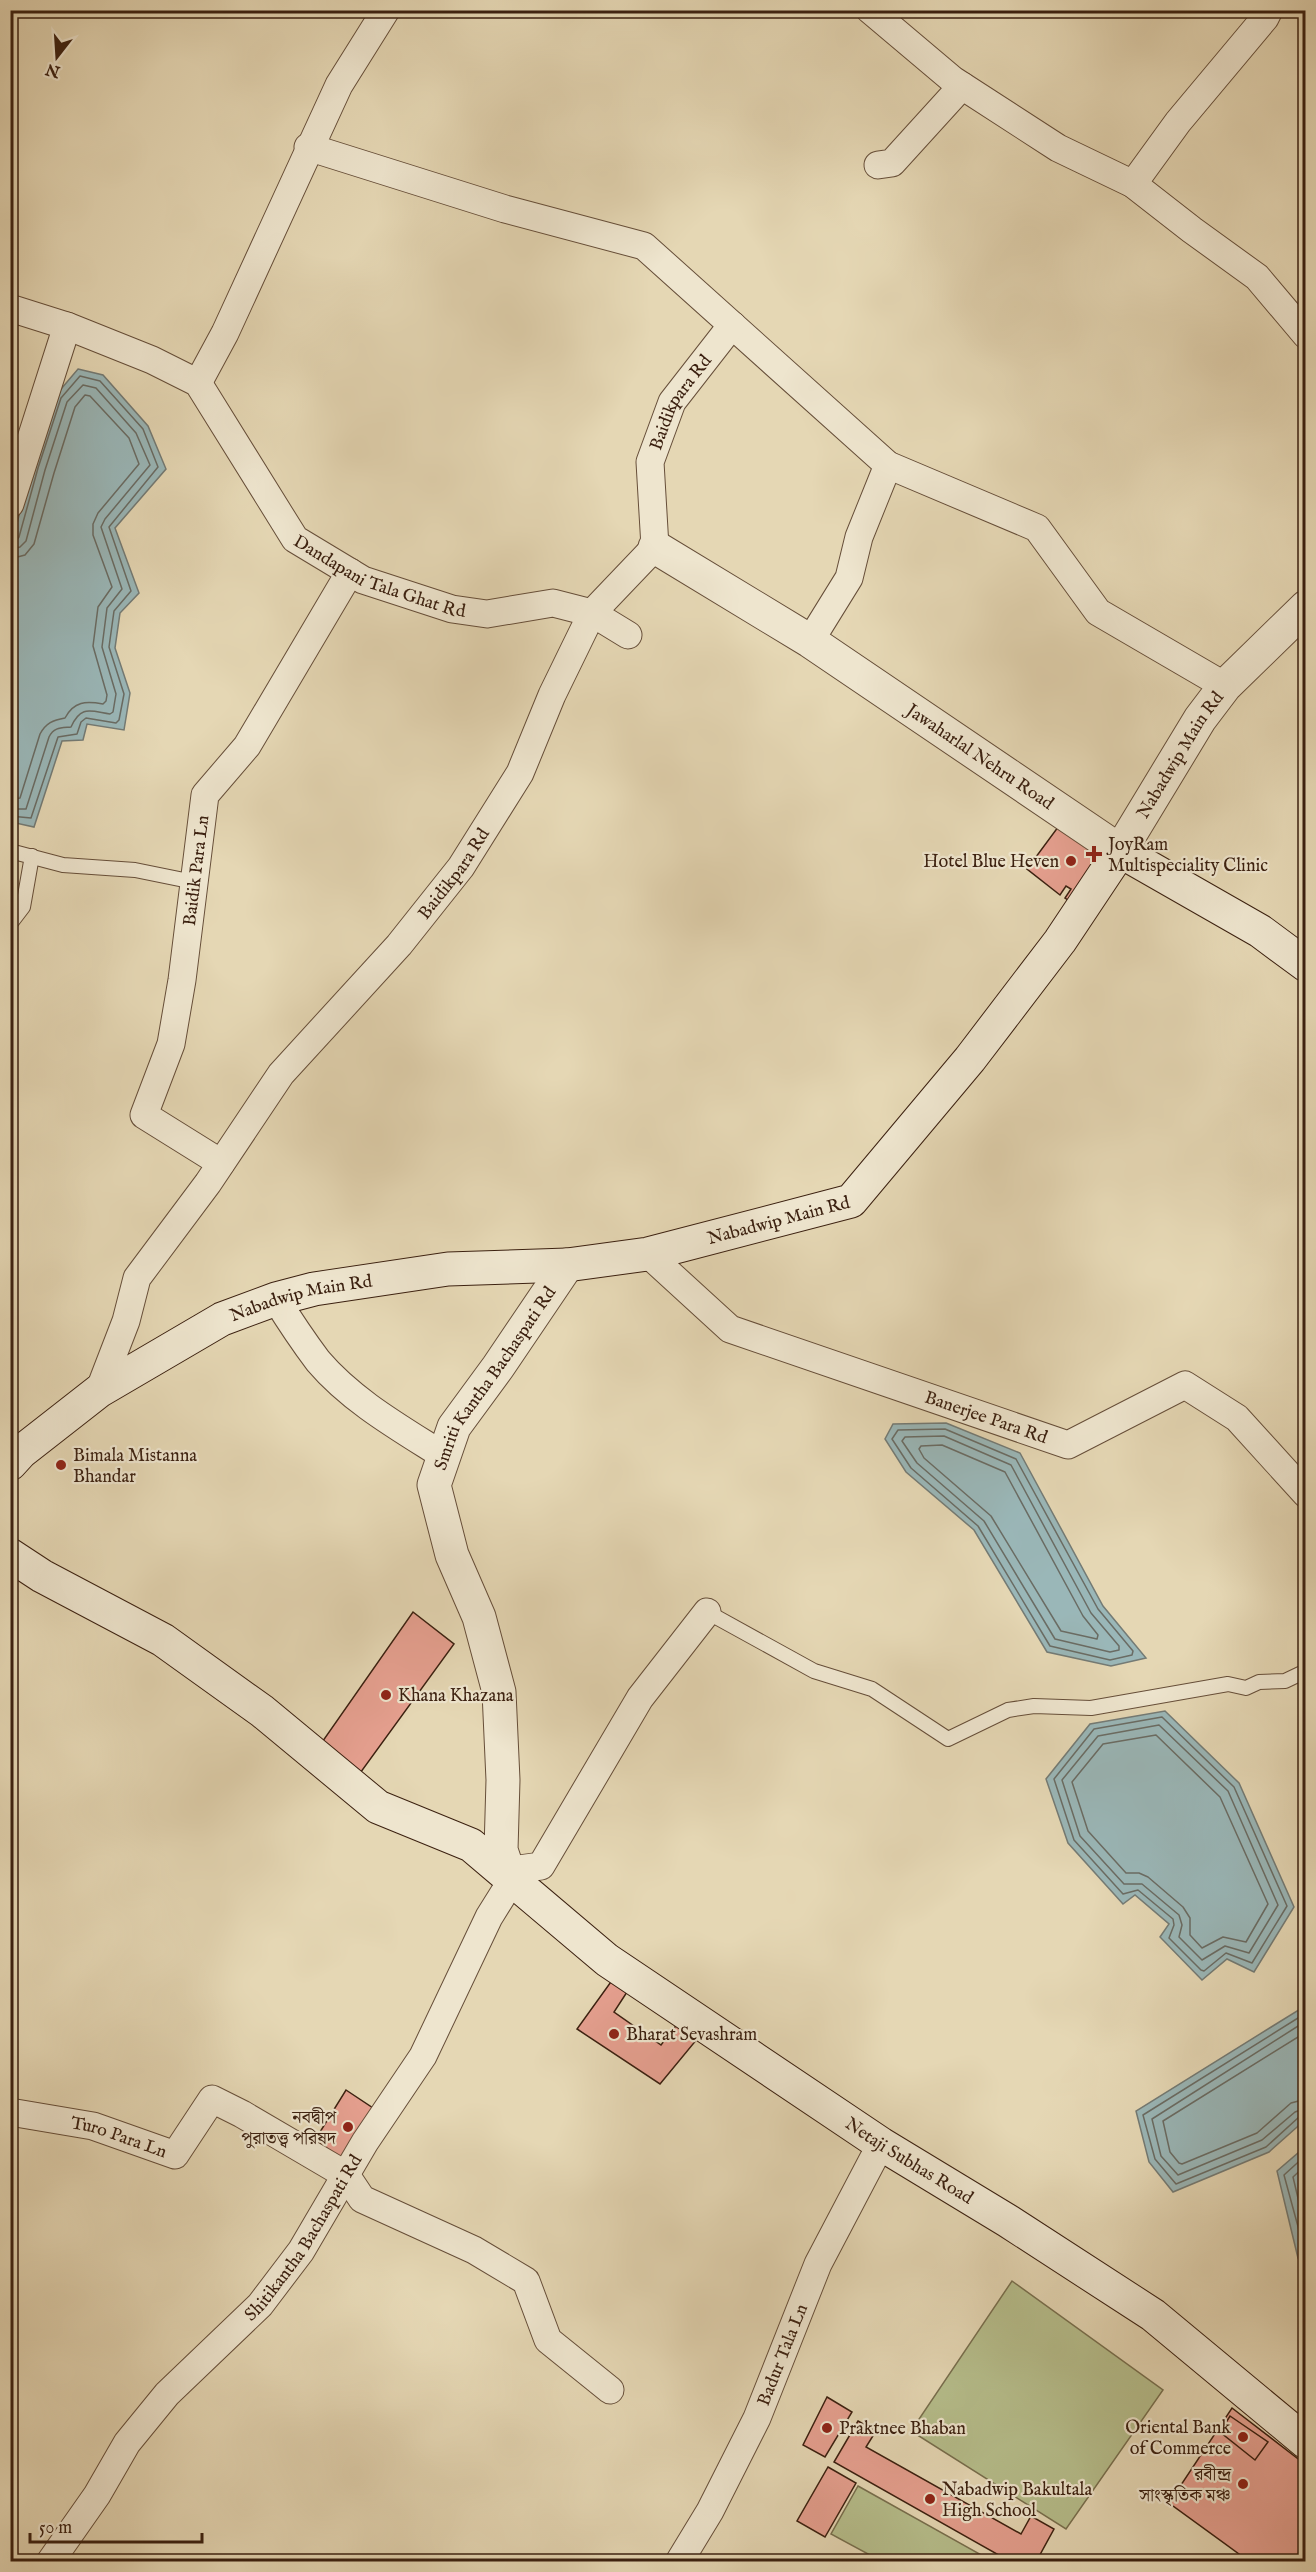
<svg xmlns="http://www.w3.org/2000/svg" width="1316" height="2572" font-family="'IM FELL English','Noto Serif Bengali',serif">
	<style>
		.green { fill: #b6be8c; stroke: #786f4e; stroke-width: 1.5 }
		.water { fill: #9ab7b8; stroke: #747b75; stroke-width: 1.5 }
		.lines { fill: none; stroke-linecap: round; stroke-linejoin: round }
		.shore { stroke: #6a6c64; stroke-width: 1.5 }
		.building { fill: #e6a090; stroke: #3b2010; stroke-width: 1.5 }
		.service-casing { stroke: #664e39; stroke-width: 16 }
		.minor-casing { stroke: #664e39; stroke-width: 29 }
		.tertiary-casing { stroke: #664e39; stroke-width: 35 }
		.secondary-casing { stroke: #3b2010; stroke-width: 35 }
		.service { stroke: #eee5ce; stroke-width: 14 }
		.minor { stroke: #eee5ce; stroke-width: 27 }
		.tertiary { stroke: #eee5ce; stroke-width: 33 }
		.secondary { stroke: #eee5ce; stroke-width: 33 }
		.poi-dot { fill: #8f2418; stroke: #eee5ce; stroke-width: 2 }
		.labels { text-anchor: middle; stroke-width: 4.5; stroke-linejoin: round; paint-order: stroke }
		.street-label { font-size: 18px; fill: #3b2010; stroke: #eee5ce }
		.poi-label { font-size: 18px; fill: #3b2010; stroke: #eee5ce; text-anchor: start }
	</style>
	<rect width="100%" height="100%" fill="#e5d7b4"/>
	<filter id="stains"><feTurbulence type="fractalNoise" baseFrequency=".00333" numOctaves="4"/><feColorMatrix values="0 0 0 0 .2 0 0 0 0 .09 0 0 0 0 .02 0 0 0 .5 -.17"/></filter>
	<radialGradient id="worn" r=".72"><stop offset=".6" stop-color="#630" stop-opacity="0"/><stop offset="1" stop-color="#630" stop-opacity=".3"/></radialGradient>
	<g class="green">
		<polygon points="1012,2281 1163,2390 1066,2529 911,2431"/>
		<polygon points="858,2486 992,2561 881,2561 831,2534"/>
	</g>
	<g class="water">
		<polygon points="78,369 103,375 148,426 166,469 115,528 139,593 120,613 115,648 130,693 124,730 87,724 83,740 62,741 34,827 11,822 11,546 32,466 56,395"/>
		<polygon points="946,1423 1020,1453 1103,1606 1146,1658 1111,1666 1047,1652 974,1530 906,1472 885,1439 893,1424"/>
		<polygon points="1165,1711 1239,1783 1294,1907 1254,1972 1227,1959 1202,1980 1160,1937 1169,1924 1135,1895 1123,1904 1068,1843 1046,1779 1090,1724"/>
		<polygon points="1305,2006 1305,2120 1269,2152 1173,2192 1149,2162 1136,2111"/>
		<polygon points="1305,2147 1305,2264 1298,2258 1277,2171"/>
	</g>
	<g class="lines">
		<g class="shore">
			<polyline points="10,542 16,541 19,537 38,468 61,398 80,376 100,381 143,429 158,467 109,527 131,591 114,611 109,647 124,694 119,720 116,723 86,718 81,722 77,734 58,737 31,818 10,816"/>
			<path d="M 10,550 L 20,547 L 26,541 L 45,470 L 67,402 L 83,385 L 96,388 L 136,433 L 150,465 L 105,519 L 101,527 L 122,589 L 107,608 L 102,647 L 116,694 L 113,712 L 110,714 C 90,711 81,705 71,727 C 61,728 54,727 49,737 L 26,809 L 10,809"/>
			<path d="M 10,559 L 25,555 L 34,544 L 54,473 L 75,407 L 85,395 L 90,396 L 129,438 L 139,464 L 98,513 L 93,524 L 93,535 L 112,587 L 98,607 L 93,646 L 107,695 L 106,701 L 103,704 C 86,701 74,701 65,718 C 53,720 46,723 40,734 L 20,798 L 10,800"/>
			<polygon points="945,1429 1016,1459 1098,1609 1133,1651 1132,1655 1110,1660 1050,1646 978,1526 911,1468 892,1439 898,1430"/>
			<polygon points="944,1436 1011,1465 1091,1613 1119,1646 1119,1650 1110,1652 1055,1639 984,1521 917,1463 902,1441 905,1437"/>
			<polygon points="942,1445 1005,1472 1083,1616 1098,1635 1097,1639 1061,1631 991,1516 924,1458 919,1449 921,1446"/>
			<polygon points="1162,1717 1234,1787 1287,1906 1252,1963 1226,1953 1204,1971 1201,1970 1169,1938 1174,1925 1173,1919 1138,1890 1123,1894 1074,1840 1054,1779 1094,1729"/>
			<polygon points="1159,1725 1228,1791 1278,1905 1249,1953 1225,1946 1202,1960 1179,1937 1182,1925 1179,1915 1142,1884 1124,1884 1080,1836 1062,1780 1098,1736"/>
			<polygon points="1156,1735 1220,1797 1268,1904 1246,1942 1223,1937 1202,1948 1190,1935 1190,1918 1183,1907 1148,1877 1139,1873 1126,1873 1088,1831 1072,1782 1103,1744"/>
			<polyline points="1306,2013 1143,2115 1155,2159 1176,2184 1266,2147 1299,2117 1306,2116"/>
			<polyline points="1306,2021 1152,2119 1161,2156 1178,2175 1262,2140 1295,2112 1306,2108"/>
			<polyline points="1306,2032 1163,2121 1170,2152 1179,2163 1182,2164 1257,2133 1291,2103 1306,2099"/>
			<polyline points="1306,2155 1284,2175 1306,2256"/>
			<polyline points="1306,2165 1293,2177 1306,2232"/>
		</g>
	</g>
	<g class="building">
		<polygon points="1064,819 1114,853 1077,906 1065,898 1071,889 1066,886 1060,895 1027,869"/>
		<polygon points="413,1612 454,1644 358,1776 320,1745"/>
		<polygon points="613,1979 629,1989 614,2012 661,2045 678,2023 698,2038 660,2084 577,2029"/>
		<polygon points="346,2090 382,2114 350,2164 315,2140"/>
		<polygon points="827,2397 852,2412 825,2457 803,2445"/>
		<polygon points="1232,2408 1306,2465 1306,2544 1291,2562 1250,2562 1169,2503"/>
		<polygon points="1230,2416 1268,2442 1255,2460 1220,2432"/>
		<polygon points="858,2421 876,2431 866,2447 1021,2534 1031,2516 1054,2529 1036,2562 1011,2562 834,2462"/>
		<polygon points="828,2467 856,2483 825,2537 797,2521"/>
	</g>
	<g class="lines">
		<g class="service-casing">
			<g id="service">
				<polyline points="10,851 63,865 135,870 194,882"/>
				<polyline points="10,924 23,907 32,856"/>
				<polyline points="707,1612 814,1671 872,1689 948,1739 1008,1710 1034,1706 1091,1708 1228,1684 1246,1688 1259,1682 1285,1681 1306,1671"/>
			</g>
		</g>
		<g class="minor-casing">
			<g id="minor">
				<polyline points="870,10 953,80 1058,148 1133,184 1192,230 1257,277 1306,335"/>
				<polyline points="308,147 505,209 644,246 888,465 1037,528 1098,612 1225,686"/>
				<polyline points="878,165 892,163 962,86"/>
				<polyline points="1133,184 1178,122 1265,18 1269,10"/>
				<path id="s1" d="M 10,308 L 67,326 L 152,360 L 198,383 L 295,539 L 363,580 L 452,609 L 487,614 L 553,603 L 592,613 L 628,635"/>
				<polyline points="198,383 225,333 339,85 386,10"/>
				<polyline points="10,504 67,326"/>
				<polyline points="810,641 849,578 859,537 888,465"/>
				<path id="s2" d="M 221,1163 L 144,1115 L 171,1044 L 182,980 L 205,795 L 247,746 L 350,572"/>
				<path id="s3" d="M 648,1254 L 730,1329 L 1068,1445 L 1185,1385 L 1237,1418 L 1306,1494"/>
				<path d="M 276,1299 C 289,1320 303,1341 318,1361 C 352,1401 400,1428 444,1456"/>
				<path id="s4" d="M 99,1391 L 126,1321 L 137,1278 L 208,1183 L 281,1074 L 399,945 L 461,867 L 520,773 L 552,695 L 592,613 L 655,547 L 650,462 L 672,402 L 732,325"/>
				<path id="s5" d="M 10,2112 L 93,2126 L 175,2155 L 212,2099 L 242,2114 L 346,2175 L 362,2199 L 474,2250 L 526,2281 L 548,2340 L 610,2390"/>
				<path id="s6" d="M 50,2562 L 97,2495 L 127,2443 L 167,2394 L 260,2305 L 301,2251 L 365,2142 L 423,2056 L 489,1917 L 519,1869 L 541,1866 L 640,1698 L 707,1612"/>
				<path id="s7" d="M 679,2562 L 710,2511 L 757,2418 L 818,2264 L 881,2144"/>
			</g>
		</g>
		<g class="tertiary-casing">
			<g id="tertiary">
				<path id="s8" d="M 655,547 L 810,641 L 1120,851 L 1200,719 L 1225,686 L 1306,607"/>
				<path id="s9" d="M 511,1880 L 501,1850 L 503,1780 L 499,1692 L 479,1617 L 452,1555 L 434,1485 L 454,1427 L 498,1367 L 567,1265"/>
			</g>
		</g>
		<g class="secondary-casing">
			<g id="secondary">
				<path id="s10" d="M 10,1464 L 21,1452 L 99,1391 L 222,1319 L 276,1299 L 314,1289 L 448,1269 L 567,1265 L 648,1254 L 851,1201 L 970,1059 L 1060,941 L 1120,851 L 1260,931 L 1306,965"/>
				<path id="s11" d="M 10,1555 L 42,1576 L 163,1640 L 262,1711 L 378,1807 L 471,1845 L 607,1960 L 881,2144 L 1008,2221 L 1153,2315 L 1306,2442"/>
			</g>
		</g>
		<use href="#service" class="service"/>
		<use href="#minor" class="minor"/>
		<use href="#tertiary" class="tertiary"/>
		<use href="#secondary" class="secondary"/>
	</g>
	<g class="poi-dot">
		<path d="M1091 845h6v6h6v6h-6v6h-6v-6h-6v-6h6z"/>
		<circle cx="1071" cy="861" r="6"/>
		<circle cx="61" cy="1465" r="6"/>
		<circle cx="386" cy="1695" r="6"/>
		<circle cx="614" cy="2034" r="6"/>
		<circle cx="348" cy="2127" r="6"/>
		<circle cx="827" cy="2428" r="6"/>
		<circle cx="1243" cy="2437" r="6"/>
		<circle cx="1243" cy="2484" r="6"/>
		<circle cx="930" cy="2499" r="6"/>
	</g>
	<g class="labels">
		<g class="street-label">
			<text dy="6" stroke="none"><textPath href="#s4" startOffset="1174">Baidikpara Rd</textPath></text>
			<text dy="6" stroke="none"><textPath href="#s1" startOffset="480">Dandapani Tala Ghat Rd</textPath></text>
			<text dy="6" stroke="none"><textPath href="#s8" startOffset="669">Nabadwip Main Rd</textPath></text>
			<text dy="6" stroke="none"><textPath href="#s8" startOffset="387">Jawaharlal Nehru Road</textPath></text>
			<text dy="6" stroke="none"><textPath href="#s2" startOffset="342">Baidik Para Ln</textPath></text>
			<text dy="6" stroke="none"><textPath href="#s4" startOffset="634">Baidikpara Rd</textPath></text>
			<text dy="6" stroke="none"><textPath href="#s10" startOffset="826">Nabadwip Main Rd</textPath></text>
			<text dy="6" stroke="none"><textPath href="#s10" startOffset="340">Nabadwip Main Rd</textPath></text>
			<text dy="6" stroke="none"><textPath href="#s9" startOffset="531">Smriti Kantha Bachaspati Rd</textPath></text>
			<text dy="6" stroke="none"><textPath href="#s3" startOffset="382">Banerjee Para Rd</textPath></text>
			<text dy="6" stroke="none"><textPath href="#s5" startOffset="112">Turo Para Ln</textPath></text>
			<text dy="6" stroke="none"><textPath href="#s11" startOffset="1089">Netaji Subhas Road</textPath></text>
			<text dy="6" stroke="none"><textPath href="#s6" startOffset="414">Shitikantha Bachaspati Rd</textPath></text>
			<text dy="6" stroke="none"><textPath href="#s7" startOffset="232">Badur Tala Ln</textPath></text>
		</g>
		<g class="poi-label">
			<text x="1108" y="850">JoyRam<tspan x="1108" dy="21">Multispeciality Clinic</tspan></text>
			<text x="1059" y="867" text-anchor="end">Hotel Blue Heven</text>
			<text x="73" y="1461">Bimala Mistanna<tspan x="73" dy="21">Bhandar</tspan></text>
			<text x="398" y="1701">Khana Khazana</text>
			<text x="626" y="2040">Bharat Sevashram</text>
			<text x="336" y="2123" text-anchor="end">নবদ্বীপ<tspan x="336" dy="21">পুরাতত্ত্ব পরিষদ</tspan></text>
			<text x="1231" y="2433" text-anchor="end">Oriental Bank<tspan x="1231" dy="21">of Commerce</tspan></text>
			<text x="839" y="2434">Praktnee Bhaban</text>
			<text x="1231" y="2480" text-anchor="end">রবীন্দ্র<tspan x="1231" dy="21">সাংস্কৃতিক মঞ্চ</tspan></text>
			<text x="942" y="2495">Nabadwip Bakultala<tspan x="942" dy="21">High School</tspan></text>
		</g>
	</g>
	<rect width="1316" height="2572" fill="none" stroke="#e5d7b4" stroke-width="36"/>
	<rect x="12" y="12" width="1292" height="2548" fill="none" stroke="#3b2010" stroke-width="3"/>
	<rect x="18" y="18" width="1280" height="2536" fill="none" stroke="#3b2010" stroke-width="1.5"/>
	<g transform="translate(57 57) rotate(197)" stroke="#eee5ce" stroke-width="4.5" paint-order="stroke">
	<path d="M0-4.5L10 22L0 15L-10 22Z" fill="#3b2010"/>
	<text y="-9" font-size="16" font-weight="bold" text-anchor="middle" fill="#3b2010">N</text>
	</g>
	<path d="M30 2533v9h172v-9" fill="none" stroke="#3b2010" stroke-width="3"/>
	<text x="39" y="2533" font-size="18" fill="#3b2010" stroke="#eee5ce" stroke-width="4.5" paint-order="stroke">50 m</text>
	<rect width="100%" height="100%" filter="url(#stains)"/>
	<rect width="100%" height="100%" fill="url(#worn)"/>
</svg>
